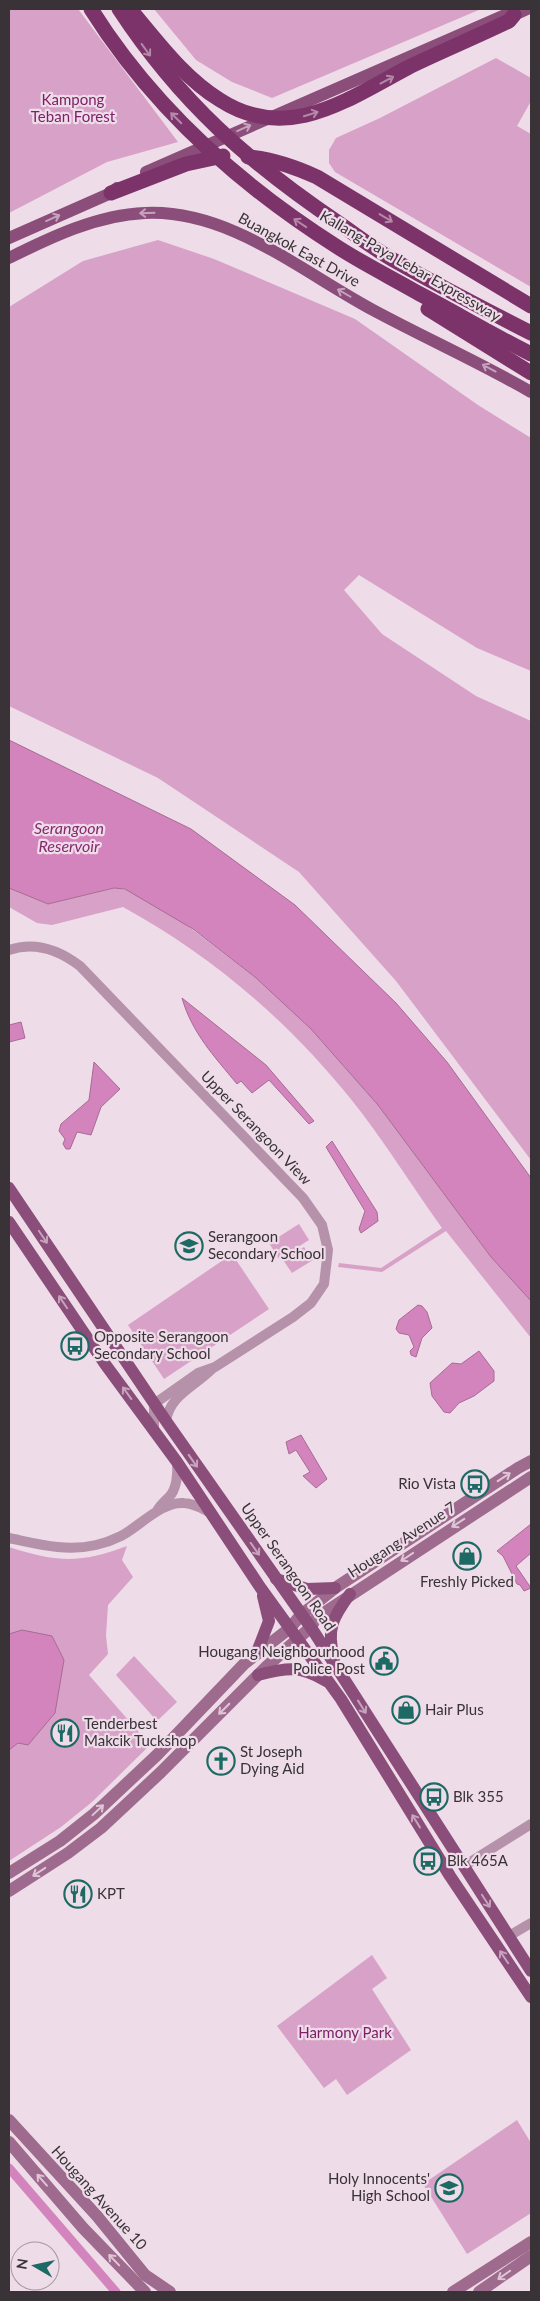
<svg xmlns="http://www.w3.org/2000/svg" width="540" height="2301" font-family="Lato,sans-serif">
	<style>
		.green { fill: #d8a1c7 }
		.water { fill: #d484bd; stroke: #a66b95 }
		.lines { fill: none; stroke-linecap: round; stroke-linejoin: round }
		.canal { stroke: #d484bd; stroke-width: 9 }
		.minor { stroke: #b591aa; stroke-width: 10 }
		.secondary { stroke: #9e6a8e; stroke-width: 12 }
		.primary { stroke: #8b4d7a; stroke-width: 12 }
		.motorway { stroke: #7b3369; stroke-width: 15 }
		.oneway { stroke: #b488a8 }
		.oneway2 { stroke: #c6a3bc }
		.oneway3 { stroke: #dec5d6 }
		.labels { text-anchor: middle; stroke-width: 4.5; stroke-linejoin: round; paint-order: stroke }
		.park-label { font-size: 15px; fill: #7e2069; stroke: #eedce8 }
		.street-label { font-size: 15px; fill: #393237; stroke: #eedce8 }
		.poi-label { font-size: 15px; fill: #393237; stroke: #eedce8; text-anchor: start }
		.water-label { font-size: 16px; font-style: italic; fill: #862971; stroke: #eedce8 }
	</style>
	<rect width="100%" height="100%" fill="#eedce8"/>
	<g class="green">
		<polygon points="9,9 78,9 178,142 107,162 9,213"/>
		<polygon points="154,9 481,9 272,98 232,82 196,60"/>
		<polygon points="496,58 531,78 531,101 517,126 531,134 531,287 335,172 329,163 329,150 336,138 380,118"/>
		<polygon points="158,240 214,259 355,319 478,405 531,438 531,671 477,648 359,575 344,590 382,634 476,696 531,721 531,1160 396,981 299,872 158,778 9,706 9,307 83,261"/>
		<path d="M 9,888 L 48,904 L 115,888 L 129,890 L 181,921 L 255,977 L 311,1029 L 378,1105 L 491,1257 L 531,1301 L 531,1338 L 446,1231 L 382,1272 L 338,1267 L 339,1263 L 381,1268 L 442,1228 C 411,1185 383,1139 350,1098 C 286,1019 212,956 123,907 L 52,925 L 37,923 L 9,907 Z"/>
		<polygon points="299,1224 309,1240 279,1259 269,1243"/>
		<polygon points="304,1247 313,1260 292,1273 283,1260"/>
		<polygon points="232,1254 269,1309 164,1379 128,1325"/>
		<path d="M 127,1546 L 122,1560 L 133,1577 L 108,1605 L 106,1636 L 108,1654 L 89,1675 L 150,1745 L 92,1802 L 61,1827 L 9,1861 L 9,1547 C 55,1562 80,1564 127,1546 Z"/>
		<polygon points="134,1656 177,1702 157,1721 116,1675"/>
		<polygon points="372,1955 387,1978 372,1989 411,2050 347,2095 336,2079 324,2088 277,2026"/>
		<polygon points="517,2120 531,2143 531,2213 467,2254 423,2184"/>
	</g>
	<g class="water">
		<polygon points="9,740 191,829 295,905 396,1003 447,1062 531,1178 531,1301 491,1257 378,1105 311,1029 255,977 193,929 125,889 114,888 48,904 9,888"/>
		<path d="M 182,998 L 266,1065 L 314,1121 L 309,1124 L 269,1080 L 252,1093 L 241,1081 L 237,1084 C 214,1056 192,1033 182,998 Z"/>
		<polygon points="21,1022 25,1038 9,1042 9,1025"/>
		<polygon points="94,1062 120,1089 101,1107 91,1135 77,1132 70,1149 66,1149 63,1144 65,1139 59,1131 61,1124 89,1100"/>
		<polygon points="332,1141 377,1212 378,1221 361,1233 359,1229 365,1211 326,1147"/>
		<polygon points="418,1305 422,1306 427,1312 432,1328 422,1338 416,1357 411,1355 410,1351 414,1347 409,1335 399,1333 396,1329 399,1320"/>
		<polygon points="479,1351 494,1371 494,1381 474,1396 459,1403 450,1413 444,1412 432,1396 430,1383 452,1363 461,1364"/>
		<polygon points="301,1435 327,1479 316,1488 303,1476 310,1472 296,1450 289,1454 286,1442"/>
		<polygon points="531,1524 531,1553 516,1566 531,1588 524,1591 520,1585 517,1584 503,1556 497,1551"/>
		<polygon points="22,1630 52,1636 64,1660 55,1713 28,1745 18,1743 9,1750 9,1634"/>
	</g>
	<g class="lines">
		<polyline class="canal" points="9,2168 116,2292"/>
		<g class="minor">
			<path d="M 9,950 C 35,941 59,950 80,966 L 303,1198 L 322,1225 L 328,1250 L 324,1284 L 311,1303 L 293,1317 L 215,1367 L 198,1373 L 154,1404 L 154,1432"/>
			<path d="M 166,1421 C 170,1395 194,1387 212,1369"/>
			<path d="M 158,1509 C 161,1504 164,1502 169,1497 C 177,1489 178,1473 177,1462"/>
			<path d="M 9,1538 C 38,1544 66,1552 96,1545 C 105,1543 113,1540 121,1536 C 140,1526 162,1501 184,1503 C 193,1503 201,1508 209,1512"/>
			<polyline points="464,1866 531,1824"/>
			<polyline points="509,1936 531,1923"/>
		</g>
		<g class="secondary">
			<polyline points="9,1873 60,1841 94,1814 157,1755 244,1664 290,1628 301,1615 335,1588 518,1468 531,1461"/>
			<polyline points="9,1891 68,1853 101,1828 160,1773 266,1667 311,1627 316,1618 531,1477"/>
			<polyline points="9,2120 97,2216 145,2275 170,2292"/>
			<polyline points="9,2142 83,2228 145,2292"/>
			<polyline points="453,2292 531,2242"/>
			<polyline points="479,2292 531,2256"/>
		</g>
		<g class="primary">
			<polyline points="146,172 505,15 514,15 527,9"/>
			<polyline points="9,238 111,193 117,188"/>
			<path d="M 9,258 C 51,237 97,215 145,213 C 229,209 302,272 373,310 C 425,338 479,362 531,392"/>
			<polyline points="9,1188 166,1421 314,1632 531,1971"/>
			<polyline points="9,1222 105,1364 177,1462 260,1587 341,1699 450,1876 531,1997"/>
			<polyline points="276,1579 307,1589 335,1588"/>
			<polyline points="257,1652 269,1621 263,1596"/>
			<path d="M 334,1658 C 326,1629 333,1617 350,1594"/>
			<path d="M 258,1675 C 286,1668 300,1665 326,1681"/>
		</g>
		<g class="motorway">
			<path d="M 91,9 C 153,108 241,186 339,248 C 364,264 392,278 418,293 C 456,313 493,335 531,354"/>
			<path d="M 119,9 C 180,102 248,162 340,224 C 359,237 377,251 397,262 C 441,287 486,310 531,333"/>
			<path d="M 130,9 C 158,42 183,77 220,100 C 288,144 348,99 409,67 C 442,51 476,37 509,21 L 514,15"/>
			<path d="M 248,157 C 273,159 295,167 317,177 L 531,306"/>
			<polyline points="111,193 186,164 223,156"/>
			<polyline points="428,309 531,373"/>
		</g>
	</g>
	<defs><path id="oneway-shaft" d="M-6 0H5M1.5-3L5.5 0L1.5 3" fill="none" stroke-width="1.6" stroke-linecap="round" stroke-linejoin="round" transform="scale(1.25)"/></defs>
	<g class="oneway">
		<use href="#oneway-shaft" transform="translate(146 50) rotate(54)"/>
		<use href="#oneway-shaft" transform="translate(387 80) rotate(-28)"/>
		<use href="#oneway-shaft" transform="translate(311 114) rotate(-17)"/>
		<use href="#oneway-shaft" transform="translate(176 118) rotate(-135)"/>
		<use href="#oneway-shaft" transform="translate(386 218) rotate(31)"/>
		<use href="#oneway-shaft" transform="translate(300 223) rotate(-146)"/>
	</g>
	<g class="oneway2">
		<use href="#oneway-shaft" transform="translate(244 128) rotate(-24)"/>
		<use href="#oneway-shaft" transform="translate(147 213) rotate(178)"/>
		<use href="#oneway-shaft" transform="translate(53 218) rotate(-24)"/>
		<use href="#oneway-shaft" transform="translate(344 293) rotate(-150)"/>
		<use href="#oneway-shaft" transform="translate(489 368) rotate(-152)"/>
		<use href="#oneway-shaft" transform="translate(43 1237) rotate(56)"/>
		<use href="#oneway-shaft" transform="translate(63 1302) rotate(-124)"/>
		<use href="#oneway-shaft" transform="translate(127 1393) rotate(-126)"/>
		<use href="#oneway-shaft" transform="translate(193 1461) rotate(55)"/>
		<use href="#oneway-shaft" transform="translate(255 1549) rotate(55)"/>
		<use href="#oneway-shaft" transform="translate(362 1707) rotate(58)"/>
		<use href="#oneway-shaft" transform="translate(416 1821) rotate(-122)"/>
		<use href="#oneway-shaft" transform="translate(486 1901) rotate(57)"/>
		<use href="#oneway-shaft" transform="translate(504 1957) rotate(-124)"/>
	</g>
	<g class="oneway3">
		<use href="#oneway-shaft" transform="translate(504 1477) rotate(-33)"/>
		<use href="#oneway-shaft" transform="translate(458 1523) rotate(147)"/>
		<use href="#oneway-shaft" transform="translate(407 1557) rotate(146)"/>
		<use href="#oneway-shaft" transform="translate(224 1709) rotate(135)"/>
		<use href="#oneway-shaft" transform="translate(98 1810) rotate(-43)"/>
		<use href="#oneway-shaft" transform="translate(39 1872) rotate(147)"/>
		<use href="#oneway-shaft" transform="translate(42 2180) rotate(-131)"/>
		<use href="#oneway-shaft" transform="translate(114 2260) rotate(-134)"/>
		<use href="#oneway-shaft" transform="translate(504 2275) rotate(145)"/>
	</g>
	<defs>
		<g id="school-ring" transform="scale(1.4375)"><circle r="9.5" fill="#eedce8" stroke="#1d6963" stroke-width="1.5"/><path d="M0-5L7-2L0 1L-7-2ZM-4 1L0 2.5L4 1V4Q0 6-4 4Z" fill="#1d6963"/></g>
		<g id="bus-ring" transform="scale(1.4375)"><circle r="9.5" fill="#eedce8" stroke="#1d6963" stroke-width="1.5"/><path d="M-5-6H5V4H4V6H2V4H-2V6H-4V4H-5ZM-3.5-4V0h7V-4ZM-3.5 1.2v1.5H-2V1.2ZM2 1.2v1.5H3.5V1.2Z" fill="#1d6963"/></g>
		<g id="shop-ring" transform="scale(1.4375)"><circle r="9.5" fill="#eedce8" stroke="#1d6963" stroke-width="1.5"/><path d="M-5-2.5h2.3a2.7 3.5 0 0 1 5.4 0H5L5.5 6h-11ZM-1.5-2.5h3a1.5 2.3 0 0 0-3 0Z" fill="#1d6963"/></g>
		<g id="civic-ring" transform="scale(1.4375)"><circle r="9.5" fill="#eedce8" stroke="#1d6963" stroke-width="1.5"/><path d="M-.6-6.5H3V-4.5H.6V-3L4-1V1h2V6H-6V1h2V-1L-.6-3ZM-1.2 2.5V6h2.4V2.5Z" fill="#1d6963"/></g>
		<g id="restaurant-ring" transform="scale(1.4375)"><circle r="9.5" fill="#eedce8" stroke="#1d6963" stroke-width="1.5"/><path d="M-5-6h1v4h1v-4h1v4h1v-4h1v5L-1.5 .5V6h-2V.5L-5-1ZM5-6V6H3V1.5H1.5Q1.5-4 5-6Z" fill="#1d6963"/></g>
		<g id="church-ring" transform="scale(1.4375)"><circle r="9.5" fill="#eedce8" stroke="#1d6963" stroke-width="1.5"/><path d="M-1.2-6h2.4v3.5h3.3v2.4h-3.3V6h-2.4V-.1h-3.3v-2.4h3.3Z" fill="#1d6963"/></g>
	</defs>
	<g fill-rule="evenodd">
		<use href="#school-ring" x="189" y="1246"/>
		<use href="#bus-ring" x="75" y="1346"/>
		<use href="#bus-ring" x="475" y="1484"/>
		<use href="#shop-ring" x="467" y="1556"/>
		<use href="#civic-ring" x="384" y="1661"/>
		<use href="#shop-ring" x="406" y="1710"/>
		<use href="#restaurant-ring" x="65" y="1733"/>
		<use href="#church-ring" x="221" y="1761"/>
		<use href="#bus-ring" x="434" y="1797"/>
		<use href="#bus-ring" x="428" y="1861"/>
		<use href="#restaurant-ring" x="78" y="1894"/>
		<use href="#school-ring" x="449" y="2188"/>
	</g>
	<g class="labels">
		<g class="park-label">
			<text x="73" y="105">Kampong<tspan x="73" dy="17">Teban Forest</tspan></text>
			<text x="345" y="2038">Harmony Park</text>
		</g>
		<g class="street-label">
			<text transform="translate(299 250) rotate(29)" y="5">Buangkok East Drive</text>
			<text transform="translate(410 266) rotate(30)" y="5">Kallang-Paya Lebar Expressway</text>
			<text transform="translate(256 1128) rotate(46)" y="5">Upper Serangoon View</text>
			<text transform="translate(402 1540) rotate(-33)" y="5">Hougang Avenue 7</text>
			<text transform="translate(288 1567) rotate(55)" y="5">Upper Serangoon Road</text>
			<text transform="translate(99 2198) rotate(48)" y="5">Hougang Avenue 10</text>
		</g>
		<g class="poi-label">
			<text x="208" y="1242">Serangoon<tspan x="208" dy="17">Secondary School</tspan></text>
			<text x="94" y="1342">Opposite Serangoon<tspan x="94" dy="17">Secondary School</tspan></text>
			<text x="456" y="1489" text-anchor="end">Rio Vista</text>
			<text x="467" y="1587" text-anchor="middle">Freshly Picked</text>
			<text x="365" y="1657" text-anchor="end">Hougang Neighbourhood<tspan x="365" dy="17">Police Post</tspan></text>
			<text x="425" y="1715">Hair Plus</text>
			<text x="84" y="1729">Tenderbest<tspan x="84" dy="17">Makcik Tuckshop</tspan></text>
			<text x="240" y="1757">St Joseph<tspan x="240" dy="17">Dying Aid</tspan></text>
			<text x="453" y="1802">Blk 355</text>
			<text x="447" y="1866">Blk 465A</text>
			<text x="97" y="1899">KPT</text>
			<text x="430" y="2184" text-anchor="end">Holy Innocents'<tspan x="430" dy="17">High School</tspan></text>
		</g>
		<g class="water-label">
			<text x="69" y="834">Serangoon<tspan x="69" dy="18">Reservoir</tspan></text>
		</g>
	</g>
	<rect width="540" height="2301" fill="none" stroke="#393237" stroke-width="20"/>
	<g transform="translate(35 2266) rotate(279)"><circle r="24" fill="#eedce8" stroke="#a698a1"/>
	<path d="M0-4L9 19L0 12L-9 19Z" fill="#1d6963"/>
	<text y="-8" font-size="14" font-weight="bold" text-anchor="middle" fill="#393237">N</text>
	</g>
</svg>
